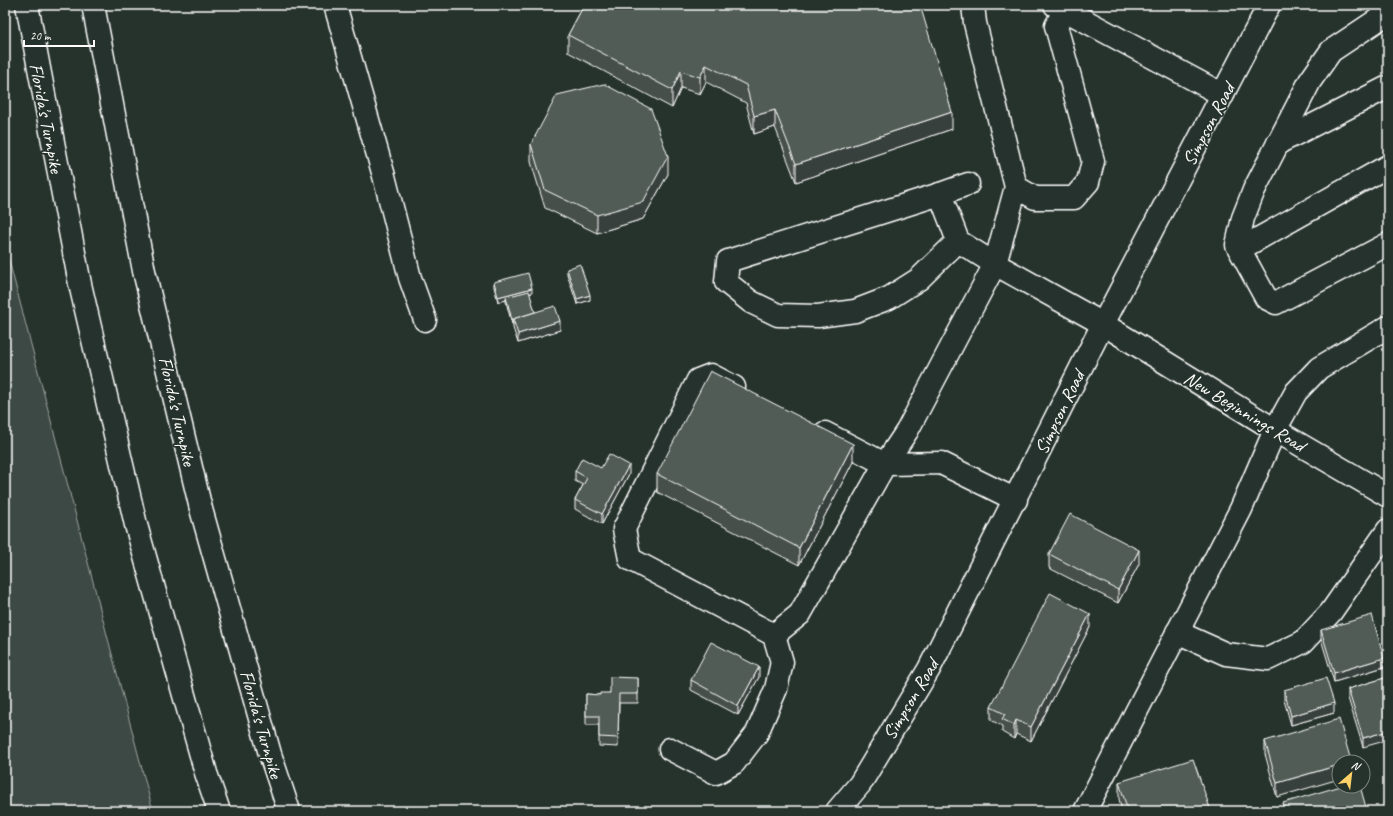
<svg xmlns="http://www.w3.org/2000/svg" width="1393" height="816" font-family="Caveat,sans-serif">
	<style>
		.green { fill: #3e4944; stroke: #9ea4a2 }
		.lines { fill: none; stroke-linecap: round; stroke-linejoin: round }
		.minor-casing { stroke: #fff; stroke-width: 25 }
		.major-casing { stroke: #fff; stroke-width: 25 }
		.highway-casing { stroke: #fff; stroke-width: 25 }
		.minor { stroke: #26332d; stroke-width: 22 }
		.major { stroke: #26332d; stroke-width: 22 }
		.highway { stroke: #26332d; stroke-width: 22 }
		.wall { fill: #464f4b; stroke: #fff }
		.shaded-wall { fill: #39403d; stroke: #fff }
		.building { fill: #515c57; stroke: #fff }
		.labels { text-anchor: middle; stroke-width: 3.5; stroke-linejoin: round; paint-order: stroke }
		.street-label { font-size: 19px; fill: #fff; stroke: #26332d }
	</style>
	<rect width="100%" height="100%" fill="#26332d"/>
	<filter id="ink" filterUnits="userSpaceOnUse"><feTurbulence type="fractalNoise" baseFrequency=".025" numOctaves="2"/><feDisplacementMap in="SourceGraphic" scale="8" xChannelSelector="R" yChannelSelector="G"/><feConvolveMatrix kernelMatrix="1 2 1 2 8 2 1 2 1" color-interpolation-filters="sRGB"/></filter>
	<g filter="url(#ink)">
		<polygon class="green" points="5,245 153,811 5,811"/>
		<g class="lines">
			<g class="minor-casing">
				<g id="minor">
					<polyline points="335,5 384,176 410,278 425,320"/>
					<polyline points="1065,10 1223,95"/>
					<polyline points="1388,13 1331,51 1310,81 1254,190 1243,218 1237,245 1266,298 1276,303 1388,244"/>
					<polyline points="1278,143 1388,87"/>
					<polyline points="1016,187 1035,198 1074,198 1088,182 1093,161 1056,26 1065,10 1055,5"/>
					<polyline points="940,194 968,184"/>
					<polyline points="958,241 940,194 728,261 726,282 751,302 778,315 818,316 855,311 889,298 919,279 958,241 995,264 1016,187 975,23 973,5"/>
					<polyline points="1240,249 1388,166"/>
					<polyline points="734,387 711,375 698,380 624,529 630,559 774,635 800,614 885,464 907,431 995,264 1103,324 1275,430 1388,496"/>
					<polyline points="825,433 885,464 941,463 1016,500"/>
					<polyline points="1177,632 1226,654 1268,659 1303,642 1331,612 1388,530"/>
					<polyline points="670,749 716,773 734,763 757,733 776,689 782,662 774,635"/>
					<polyline points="1085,811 1241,509 1275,430 1296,392 1319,368 1388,327"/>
				</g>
			</g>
			<g class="major-casing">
				<polyline id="major" points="837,811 860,784 929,669 1103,324 1269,5"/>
			</g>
			<g class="highway-casing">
				<g id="highway">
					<polyline points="27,5 80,284 136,525 206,773 219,811"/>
					<polyline points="93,5 144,271 201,509 270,754 289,811"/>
				</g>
			</g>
			<use href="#minor" class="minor"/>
			<use href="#major" class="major"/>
			<use href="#highway" class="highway"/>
		</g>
		<g class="wall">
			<polygon points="584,5 952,129 796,182 775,127 754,134 746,103 706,82 700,94 681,88 672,108 568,52 568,35"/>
			<polygon points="531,144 668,174 643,219 597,233 545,208 531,162"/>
			<polygon points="567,269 590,300 577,304 567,274"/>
			<polygon points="494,282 532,293 529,293 535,312 560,330 518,343 513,328 513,324 512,324 506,302 506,300 498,302 494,287"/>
			<polygon points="853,462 799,565 657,492 657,474"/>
			<polygon points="601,468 629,474 602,524 575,509 575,500 583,485 575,481 575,471"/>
			<polygon points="1049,554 1139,564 1118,603 1049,568"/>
			<polygon points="1090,627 1031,741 1016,734 1014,739 1002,732 1002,726 991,720 991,707"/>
			<polygon points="1321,630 1384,667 1334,682 1321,639"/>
			<polygon points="759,677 738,715 691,690 691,680"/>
			<polygon points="1388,677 1363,747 1348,698 1348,689"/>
			<polygon points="638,678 638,703 619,703 618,747 599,746 599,725 586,725 586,694 600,695 610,693"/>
			<polygon points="1284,690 1334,713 1291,725 1284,700"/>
			<polygon points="1265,741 1351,762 1277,797 1265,754"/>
			<polygon points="1119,782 1211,811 1122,811 1119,799"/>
			<polygon points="1283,803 1367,811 1283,811"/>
		</g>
		<g class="shaded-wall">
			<polygon points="706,65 706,82 700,94 700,77"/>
			<polygon points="681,71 681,88 672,108 672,90"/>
			<polygon points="775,110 775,127 754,134 754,116"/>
			<polygon points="952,112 952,129 796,182 796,164"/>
			<polygon points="668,156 668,174 643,219 597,233 597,215"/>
			<polygon points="532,288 532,293 507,300 506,297 506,300 498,302 498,297"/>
			<polygon points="590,295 590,300 577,304 577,299"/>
			<polygon points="513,319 513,324 512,324 512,320"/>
			<polygon points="560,321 560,330 518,343 518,334"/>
			<polygon points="853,444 853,462 799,565 799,548"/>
			<polygon points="629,465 629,474 602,524 602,514"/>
			<polygon points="1139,550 1139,564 1118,603 1118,590"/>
			<polygon points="1090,614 1090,627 1031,741 1031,727"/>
			<polygon points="1384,658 1384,667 1334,682 1334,673"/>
			<polygon points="759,667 759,677 738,715 738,706"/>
			<polygon points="1334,703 1334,713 1291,725 1291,716"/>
			<polygon points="1016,720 1016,734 1014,739 1014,725"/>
			<polygon points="1388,731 1388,740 1363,747 1363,738"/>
			<polygon points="1339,765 1339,779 1277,797 1277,783"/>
		</g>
		<g class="building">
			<polygon points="584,5 920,5 952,112 796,164 775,110 754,116 746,85 706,65 700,77 681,71 672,90 568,35"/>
			<polygon points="604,84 651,109 668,156 643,202 597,215 545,190 531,144 557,95"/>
			<polygon points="580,264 590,295 577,299 567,269"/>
			<polygon points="528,273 532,288 498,297 494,282"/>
			<polygon points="529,291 535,312 513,319 514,319 512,320 506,297"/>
			<polygon points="555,306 560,321 518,334 513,319"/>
			<polygon points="710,371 853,444 799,548 657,474"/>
			<polygon points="609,454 629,465 602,514 575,500 587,478 575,471 582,458 601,468"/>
			<polygon points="1070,514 1139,550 1118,590 1049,554"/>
			<polygon points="1050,593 1090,614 1031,727 1016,720 1014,725 1002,719 1005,714 991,707"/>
			<polygon points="1372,615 1384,658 1334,673 1321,630"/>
			<polygon points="711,642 759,667 738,706 691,680"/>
			<polygon points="610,677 638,678 638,694 619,694 618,738 599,737 599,716 586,716 586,694 600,695 600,693 610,693"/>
			<polygon points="1388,677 1388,731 1363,738 1348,689"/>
			<polygon points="1326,678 1334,703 1291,716 1284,690"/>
			<polygon points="1339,719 1351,761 1349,762 1339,762 1339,765 1277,783 1265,741"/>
			<polygon points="1193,759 1211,811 1128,811 1119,782"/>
			<polygon points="1341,786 1360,786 1367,811 1285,811 1283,803"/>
		</g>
	</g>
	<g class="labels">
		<g class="street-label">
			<text transform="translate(47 118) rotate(79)" y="7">Florida's Turnpike</text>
			<text transform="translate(1208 124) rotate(-62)" y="7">Simpson Road</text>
			<text transform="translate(178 411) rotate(77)" y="7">Florida's Turnpike</text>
			<text transform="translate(1245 411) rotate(31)" y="7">New Beginnings Road</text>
			<text transform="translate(1059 412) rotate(-64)" y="7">Simpson Road</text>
			<text transform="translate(910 699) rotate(-59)" y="7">Simpson Road</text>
			<text transform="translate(262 724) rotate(74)" y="7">Florida's Turnpike</text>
		</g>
	</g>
	<rect width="1393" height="816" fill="none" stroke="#26332d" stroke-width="20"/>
	<rect x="10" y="10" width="1373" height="796" fill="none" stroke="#fff" stroke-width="1.5" filter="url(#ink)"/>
	<g transform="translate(1351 774) rotate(28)"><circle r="19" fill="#26332d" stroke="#7d8581"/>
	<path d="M0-3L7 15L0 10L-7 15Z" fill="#ffd166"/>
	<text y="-6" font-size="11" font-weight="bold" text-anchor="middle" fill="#ffffff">N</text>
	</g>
	<path d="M24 40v6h70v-6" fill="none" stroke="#ffffff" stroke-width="2"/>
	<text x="30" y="40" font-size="12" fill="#ffffff" stroke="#26332d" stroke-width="3" paint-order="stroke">20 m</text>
</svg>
